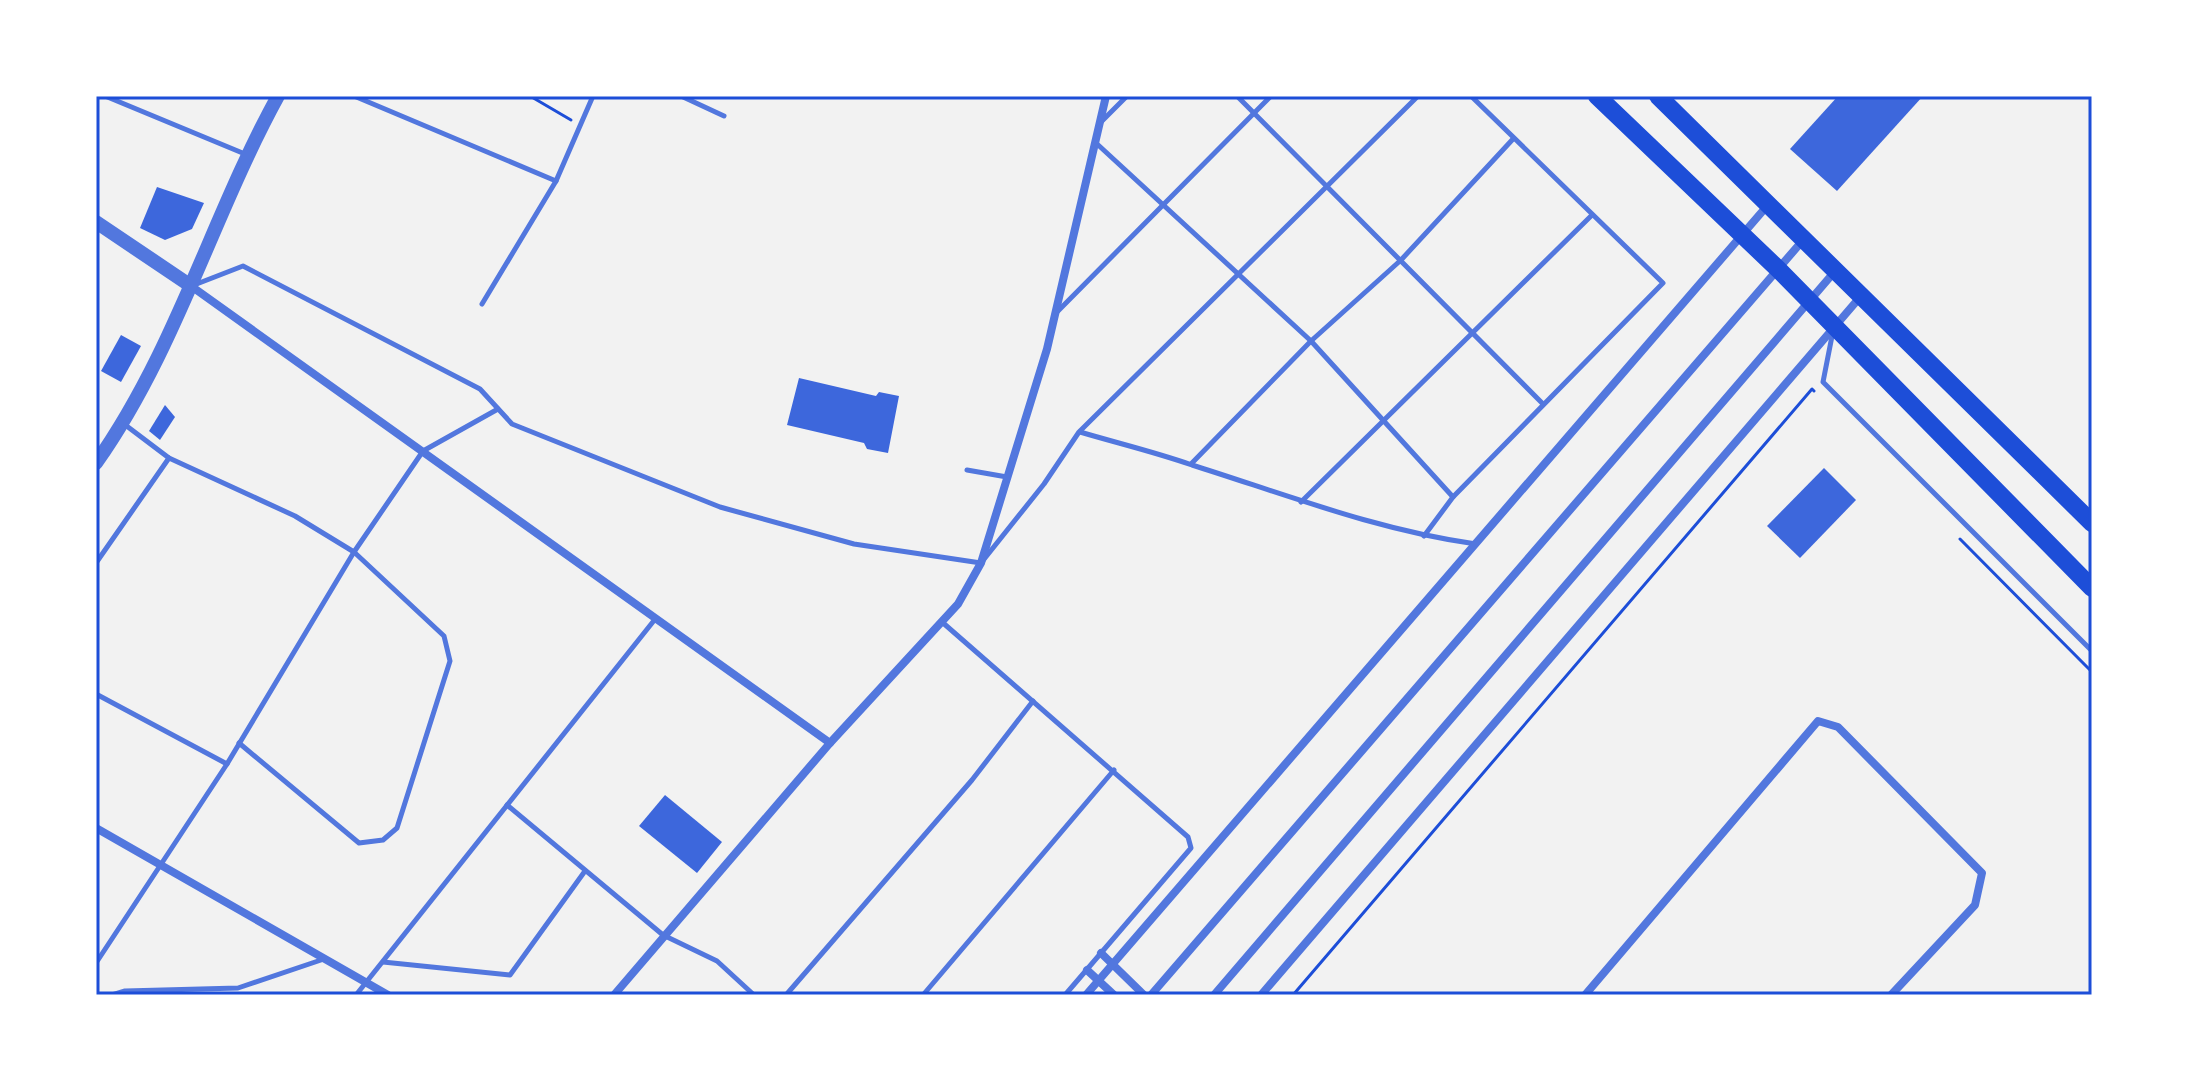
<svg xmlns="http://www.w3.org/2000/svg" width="2188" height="1091" font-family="'Noto Sans',sans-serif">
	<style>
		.building { fill: #3d67dc }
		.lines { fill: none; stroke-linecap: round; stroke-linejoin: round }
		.path { stroke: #1d4ed8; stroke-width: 3 }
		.service { stroke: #5277de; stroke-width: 5 }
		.minor { stroke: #5277de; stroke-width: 8 }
		.tertiary { stroke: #5277de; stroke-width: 14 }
		.primary { stroke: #1d4ed8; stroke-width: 18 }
		.neatline { fill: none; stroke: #1d4ed8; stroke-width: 3 }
	</style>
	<rect width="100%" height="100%" fill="#f2f2f2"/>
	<g class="building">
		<polygon points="1838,96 1923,96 1837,191 1790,149"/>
		<polygon points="157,187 204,203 192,229 165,240 140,228"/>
		<polygon points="121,335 141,346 121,382 101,371"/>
		<polygon points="799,378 876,396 879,392 899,396 888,453 867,449 864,443 787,425"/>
		<polygon points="165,405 175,417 160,440 149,431"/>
		<polygon points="1824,468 1856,500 1800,558 1767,526"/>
		<polygon points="665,795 722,842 697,873 639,826"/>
	</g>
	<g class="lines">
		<g class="path">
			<polyline points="530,96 571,120"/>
			<polyline points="1960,539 2092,672"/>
			<polyline points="1293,995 1812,389 1814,391"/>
		</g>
		<g class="service">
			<polyline points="105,96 245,154"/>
			<polyline points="354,96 556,181"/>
			<polyline points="681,96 724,116"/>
			<polyline points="1237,96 1543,404"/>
			<polyline points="1102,121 1127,96"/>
			<polyline points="1096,143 1311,341 1453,497"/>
			<polyline points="194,285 243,266 480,389 512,424 720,507 854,544 981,563 1044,484 1079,432 1418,96"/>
			<polyline points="482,304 556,181 593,96"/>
			<polyline points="1058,311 1271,96"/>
			<polyline points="1833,331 1823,382 2092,651"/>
			<polyline points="124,424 169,458 295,516 354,552 444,636 450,661 397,828 383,840 359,843 239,743"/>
			<path d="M 1080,432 C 1117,443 1155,452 1192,465 C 1287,495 1377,530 1476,544"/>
			<polyline points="1191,464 1311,341 1401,260 1513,139"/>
			<polyline points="967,470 1007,477"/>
			<polyline points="1301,502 1592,215"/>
			<polyline points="1424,536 1453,497 1663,283 1471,96"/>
			<polyline points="96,563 169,458"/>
			<polyline points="942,622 1188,837 1191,848 1065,995"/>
			<polyline points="96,694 227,764"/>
			<polyline points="507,805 663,935 717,961 754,995"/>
			<polyline points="383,962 510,975 585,871"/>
			<polyline points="96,963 227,764 354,552 423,451 498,409"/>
			<polyline points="112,995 125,991 238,988 324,959"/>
			<polyline points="356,995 656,618"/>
			<polyline points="786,995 972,780 1033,701"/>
			<polyline points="923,995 1114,770"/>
		</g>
		<g class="minor">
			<polyline points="191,286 830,743"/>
			<polyline points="96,828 388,995"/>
			<polyline points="1101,953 1144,995"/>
			<polyline points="1087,970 1114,995"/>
			<polyline points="614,995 830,743 958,604 981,563 1047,349 1106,96"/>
			<polyline points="1086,995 1767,206"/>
			<polyline points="1151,995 1804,239"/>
			<polyline points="1214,995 1836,270"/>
			<polyline points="1261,995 1861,296"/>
			<polyline points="1585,995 1818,721 1838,727 1982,873 1975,905 1891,995"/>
		</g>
		<g class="tertiary">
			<polyline points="96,222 191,286"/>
			<path d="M 96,463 C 176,350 212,216 278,96"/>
		</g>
		<g class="primary">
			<polyline points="1597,96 1778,269 2092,588"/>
			<polyline points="1658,96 2092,523"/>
		</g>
	</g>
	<rect width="2188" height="1091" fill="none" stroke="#ffffff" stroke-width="196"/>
	<rect x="98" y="98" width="1992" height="895" class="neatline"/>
</svg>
